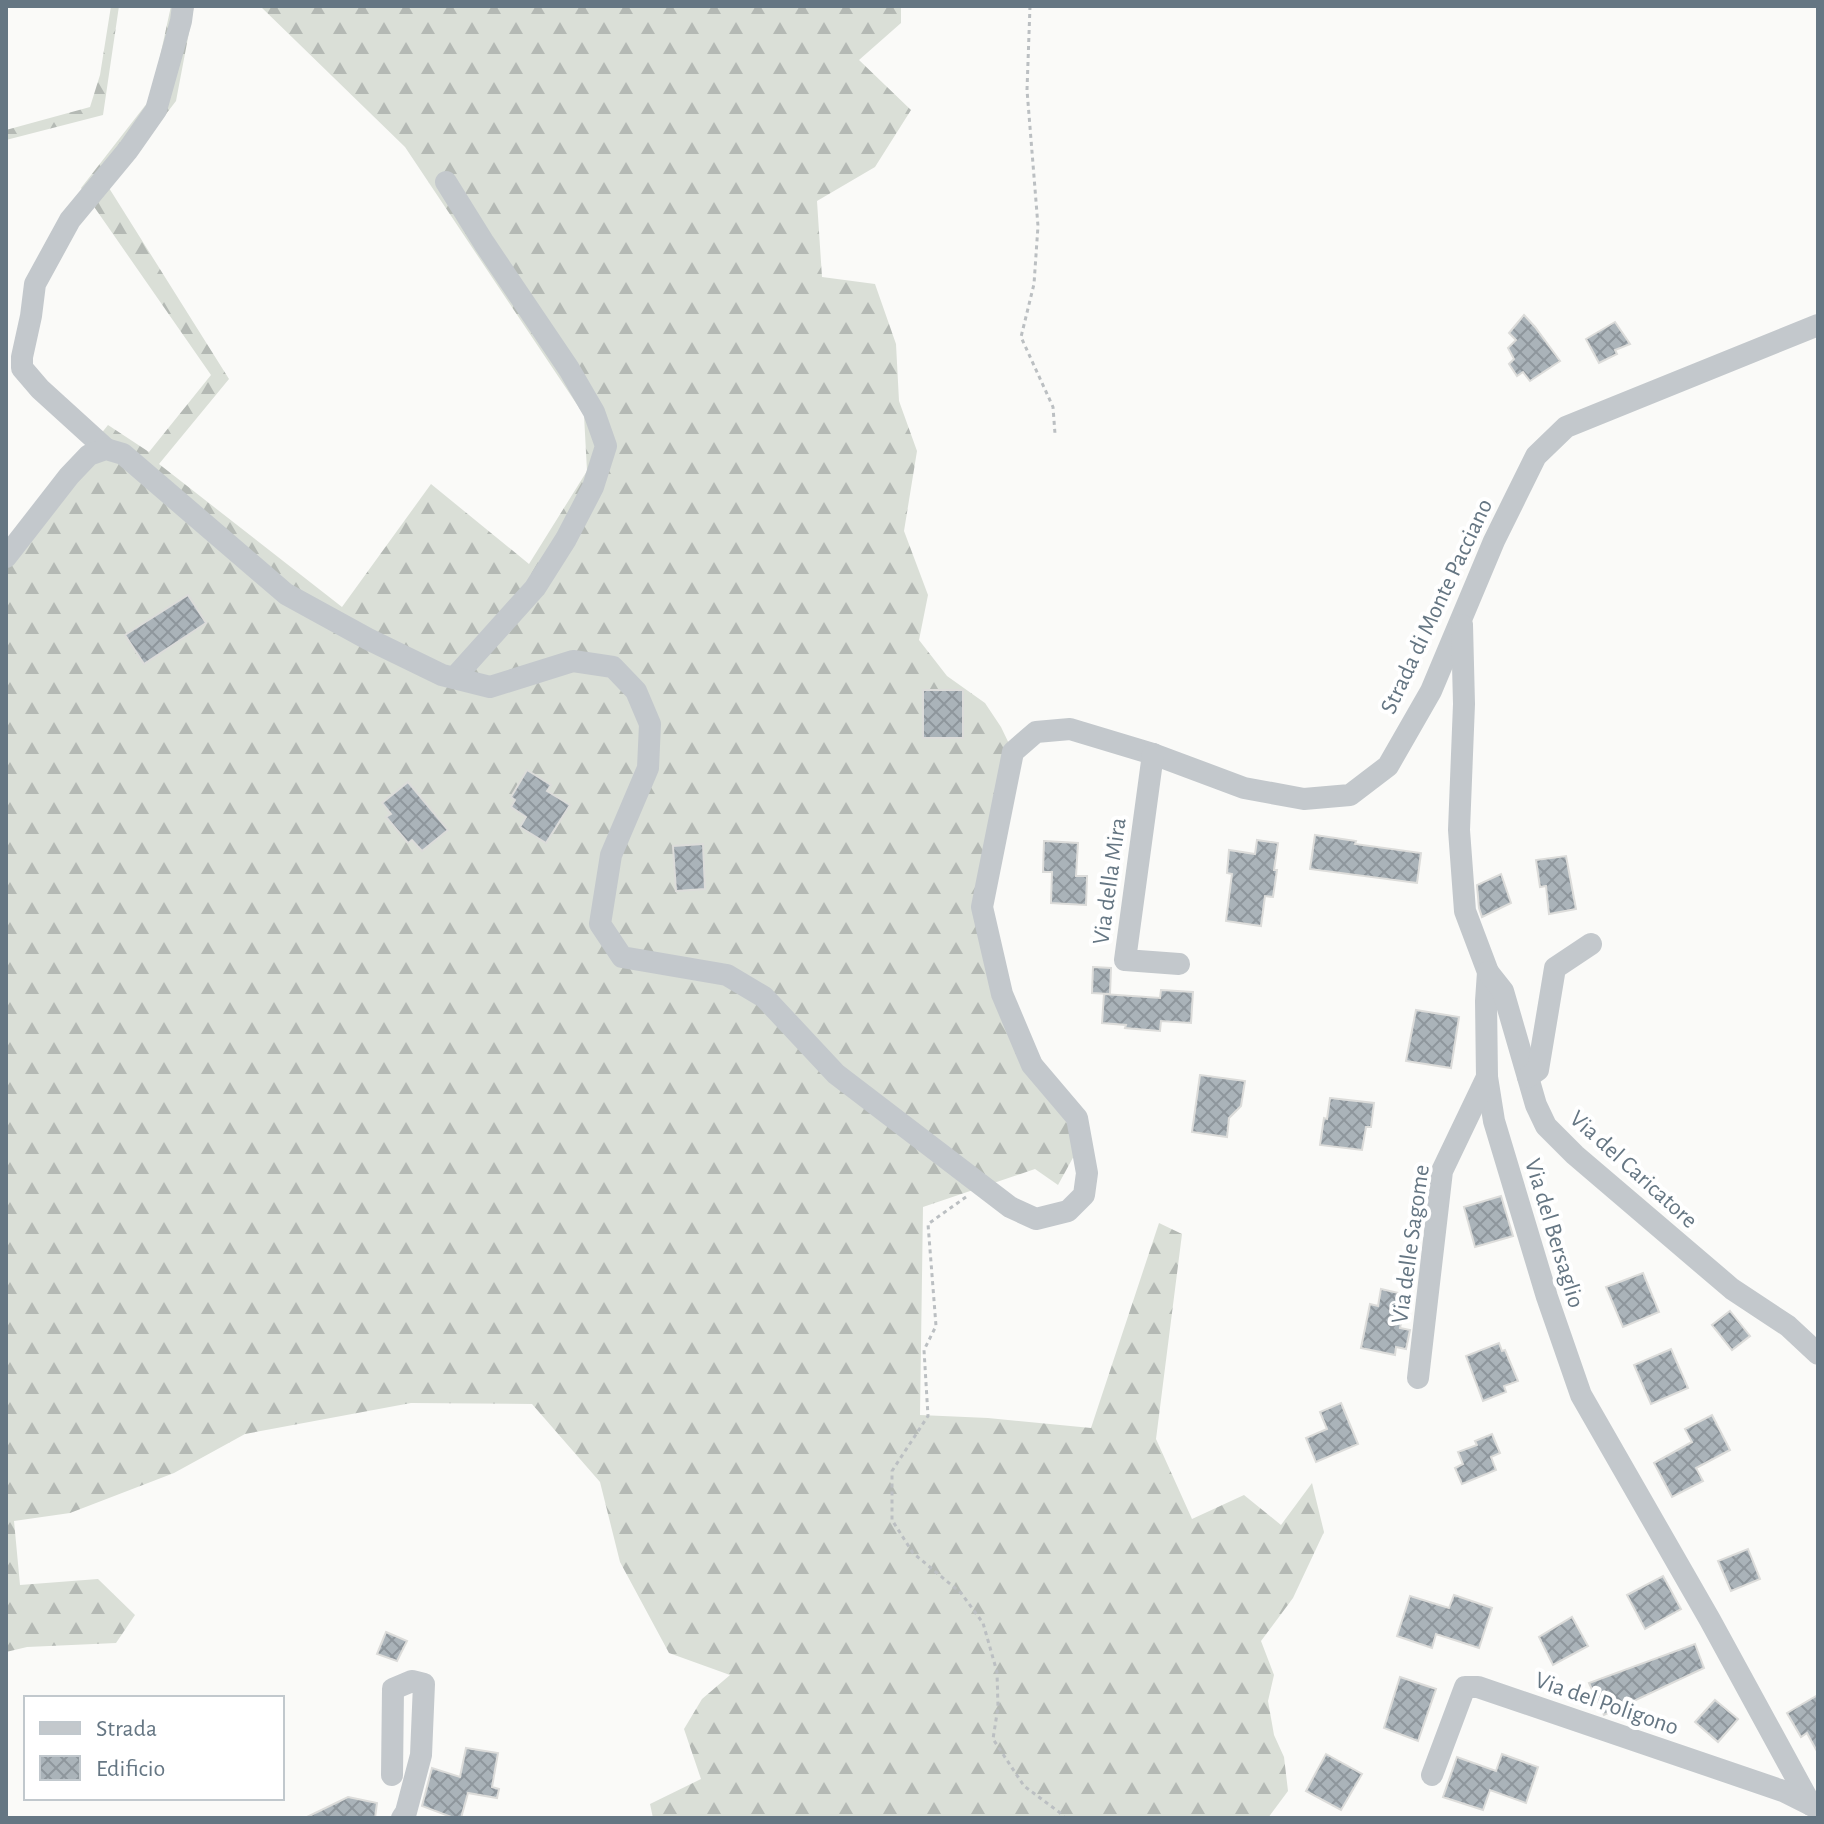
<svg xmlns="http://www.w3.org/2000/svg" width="1824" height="1824" font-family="'Alegreya Sans',sans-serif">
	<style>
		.forest { fill: url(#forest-firs) }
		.building { fill: url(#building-cross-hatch); stroke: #dcdcda; stroke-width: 2 }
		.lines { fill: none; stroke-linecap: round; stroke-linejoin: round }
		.path { stroke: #bbbfc2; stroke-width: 3; stroke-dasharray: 4 4; stroke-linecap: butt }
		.minor { stroke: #c3c8cc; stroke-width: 22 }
		.labels { text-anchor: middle; stroke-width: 8; stroke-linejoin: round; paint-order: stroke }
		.street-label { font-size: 24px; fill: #657683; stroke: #fff }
	</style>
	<defs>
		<pattern id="forest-firs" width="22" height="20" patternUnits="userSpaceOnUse" patternTransform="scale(2)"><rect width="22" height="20" fill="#dadfd7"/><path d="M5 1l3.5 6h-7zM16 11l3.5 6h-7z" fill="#b4b9b4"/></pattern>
		<pattern id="building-cross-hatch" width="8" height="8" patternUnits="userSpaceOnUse" patternTransform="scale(2)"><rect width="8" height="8" fill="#aab3b9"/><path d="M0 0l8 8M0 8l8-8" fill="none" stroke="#8e969c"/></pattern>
	</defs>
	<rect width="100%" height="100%" fill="#fafaf8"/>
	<g class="forest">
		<polygon points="111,6 119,6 103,115 6,140 6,130 90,107 100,75"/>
		<polygon points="171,6 194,6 176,101 109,188 229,379 159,464 342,607 431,484 529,564 587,471 584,415 405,147 260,6 901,6 901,23 859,60 911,110 875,167 817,201 822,277 875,284 896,344 899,401 917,451 904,531 928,595 919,640 947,676 985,703 1001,727 1013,752 982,907 1002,994 1077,1118 1075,1154 1058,1185 1035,1169 923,1207 920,1415 988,1418 1091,1428 1159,1223 1182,1234 1156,1439 1192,1519 1244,1495 1281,1525 1312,1483 1324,1532 1293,1598 1261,1641 1274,1675 1268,1701 1274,1735 1284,1757 1288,1791 1268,1818 653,1818 650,1804 701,1779 684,1729 702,1699 730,1675 669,1653 620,1562 600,1482 532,1404 411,1403 245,1434 174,1473 70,1513 14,1521 20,1585 98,1579 135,1615 116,1643 27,1647 6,1652 6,553 108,425 149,452 211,375 81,188 151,98"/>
	</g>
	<g class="building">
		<polygon points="1524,315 1535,327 1560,361 1530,381 1523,372 1517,376 1509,364 1514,359 1508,348 1516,340 1509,333"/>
		<polygon points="1615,322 1630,344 1615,350 1617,354 1599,363 1586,339"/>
		<polygon points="188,595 206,623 144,664 125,635"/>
		<rect x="923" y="690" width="40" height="48"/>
		<polygon points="527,770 551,785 547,791 570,805 546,843 520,827 526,817 511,807 515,800 511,797"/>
		<polygon points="408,782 448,830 422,851 412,840 408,843 386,817 391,814 382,803"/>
		<polygon points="1315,835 1356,841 1355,844 1421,853 1417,883 1310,869"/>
		<polygon points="1257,840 1278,843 1274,870 1277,870 1273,897 1265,896 1261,926 1226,921 1232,874 1227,873 1229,850 1255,854"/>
		<polygon points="1044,841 1078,843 1076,876 1087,876 1086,905 1051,903 1052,872 1043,872"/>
		<polygon points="703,844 705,889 676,891 673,846"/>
		<polygon points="1566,856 1576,909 1549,914 1546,886 1540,887 1536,860"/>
		<polygon points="1501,874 1511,903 1482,917 1479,908 1477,885"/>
		<polygon points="1093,967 1111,968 1110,994 1092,993"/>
		<polygon points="1161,990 1193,992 1191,1023 1161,1021 1160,1031 1125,1028 1126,1025 1102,1023 1104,994 1160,998"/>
		<polygon points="1416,1010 1459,1017 1451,1068 1406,1061"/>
		<polygon points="1200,1075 1245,1081 1241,1106 1229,1118 1227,1137 1192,1132"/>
		<polygon points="1330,1098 1374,1103 1371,1127 1366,1127 1362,1150 1320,1145 1324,1118 1327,1119"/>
		<polygon points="1501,1196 1513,1236 1475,1247 1464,1207"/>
		<polygon points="1643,1273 1659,1312 1623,1327 1606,1287"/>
		<polygon points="1381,1289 1407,1295 1400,1328 1410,1330 1406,1349 1396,1347 1395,1355 1361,1348 1370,1304 1378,1306"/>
		<polygon points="1730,1311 1750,1336 1732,1350 1712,1325"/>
		<polygon points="1499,1343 1502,1351 1505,1350 1518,1381 1504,1386 1506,1392 1483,1401 1466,1356"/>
		<polygon points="1671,1349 1688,1388 1651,1404 1634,1365"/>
		<polygon points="1341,1403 1358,1444 1316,1462 1306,1438 1327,1429 1320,1412"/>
		<polygon points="1712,1415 1730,1450 1696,1468 1703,1481 1672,1497 1654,1463 1692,1442 1685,1429"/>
		<polygon points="1492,1434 1500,1453 1491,1457 1496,1470 1462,1484 1455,1468 1463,1464 1458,1452 1477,1445 1475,1441"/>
		<polygon points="1748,1549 1760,1579 1731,1591 1718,1561"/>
		<polygon points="1663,1576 1681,1609 1645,1629 1627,1595"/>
		<polygon points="1454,1595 1492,1608 1479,1648 1436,1634 1432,1648 1397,1636 1410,1596 1449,1608"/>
		<polygon points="1572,1617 1588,1646 1553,1665 1539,1637"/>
		<polygon points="386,1632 407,1641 397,1661 377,1654"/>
		<polygon points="1695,1644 1704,1668 1604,1715 1589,1683"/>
		<polygon points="1400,1677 1436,1689 1418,1741 1384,1728"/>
		<polygon points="1818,1695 1818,1753 1807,1733 1801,1737 1787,1713"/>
		<polygon points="1715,1700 1738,1719 1718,1742 1695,1722"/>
		<polygon points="466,1748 498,1753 492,1787 499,1789 497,1798 468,1793 461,1818 454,1818 422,1806 432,1768 460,1777"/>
		<polygon points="1326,1754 1362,1774 1341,1810 1306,1791"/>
		<polygon points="1502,1754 1538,1767 1526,1803 1490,1790 1483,1810 1443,1797 1457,1757 1496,1771"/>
		<polygon points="348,1797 377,1803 375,1818 305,1818"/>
	</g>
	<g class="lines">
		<g class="path">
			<polyline points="1030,6 1027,90 1038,226 1034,284 1021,337 1053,407 1055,434"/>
			<polyline points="966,1197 928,1224 936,1326 924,1350 928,1416 892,1471 892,1520 913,1553 961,1593 983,1623 997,1672 998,1707 993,1739 1024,1786 1059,1812 1065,1818"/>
		</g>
		<g class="minor">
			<polyline points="446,182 484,243 569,369 594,412 606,446 593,487 566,539 535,588 454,678"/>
			<polyline points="106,449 40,389 22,368 22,357 31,316 35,284 70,220 128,150 156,110 181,21 183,6"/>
			<polyline points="6,557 69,476 89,455 106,449 123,454 286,594 368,639 442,675 490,687 573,661 613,667 636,691 650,724 648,768 611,855 600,924 622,957 727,975 764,997 836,1074 1010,1207 1036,1219 1068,1211 1084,1195 1087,1173 1077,1118 1032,1065 1002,994 982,907 1013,752 1036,732 1070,729 1153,754 1244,788 1304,799 1350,795 1388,766 1431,691 1494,541 1536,456 1566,427 1818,325"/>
			<polyline points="1462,625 1464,704 1459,830 1465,911 1488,972 1486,1001 1487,1077 1494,1121 1547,1297 1581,1395 1710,1620 1811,1805"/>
			<polyline points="1153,754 1125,960 1179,964"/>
			<polyline points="1488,972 1503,991 1536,1105 1546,1126 1575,1155 1732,1289 1788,1326 1818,1354"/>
			<polyline points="1528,1077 1538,1070 1555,968 1591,944"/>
			<polyline points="1418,1378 1442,1171 1487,1077"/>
			<polyline points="392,1775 393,1689 412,1681 424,1684 421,1755 406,1812 402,1818"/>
			<polyline points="1432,1775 1465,1687 1478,1687 1783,1791 1813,1806"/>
		</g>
	</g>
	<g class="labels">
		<g class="street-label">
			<text transform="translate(1436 606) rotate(-65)" y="8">Strada di Monte Pacciano</text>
			<text transform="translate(1109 881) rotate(-82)" y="8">Via della Mira</text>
			<text transform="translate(1634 1169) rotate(42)" y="8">Via del Caricatore</text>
			<text transform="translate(1555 1233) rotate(73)" y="8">Via del Bersaglio</text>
			<text transform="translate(1410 1244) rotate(-82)" y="8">Via delle Sagome</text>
			<text transform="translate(1607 1703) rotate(19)" y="8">Via del Poligono</text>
		</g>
	</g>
	<rect width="1824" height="1824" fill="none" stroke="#657683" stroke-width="16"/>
	<rect x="24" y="1696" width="260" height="104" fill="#ffffff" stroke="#c1c8cd" stroke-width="2"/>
	<rect x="40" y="1722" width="40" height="12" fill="#c3c8cc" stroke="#c1c8cd" stroke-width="2"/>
	<text x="96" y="1736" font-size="24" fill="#657683">Strada</text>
	<rect x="40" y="1756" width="40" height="24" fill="url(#building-cross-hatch)" stroke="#c1c8cd" stroke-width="2"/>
	<text x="96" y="1776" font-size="24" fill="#657683">Edificio</text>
</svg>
